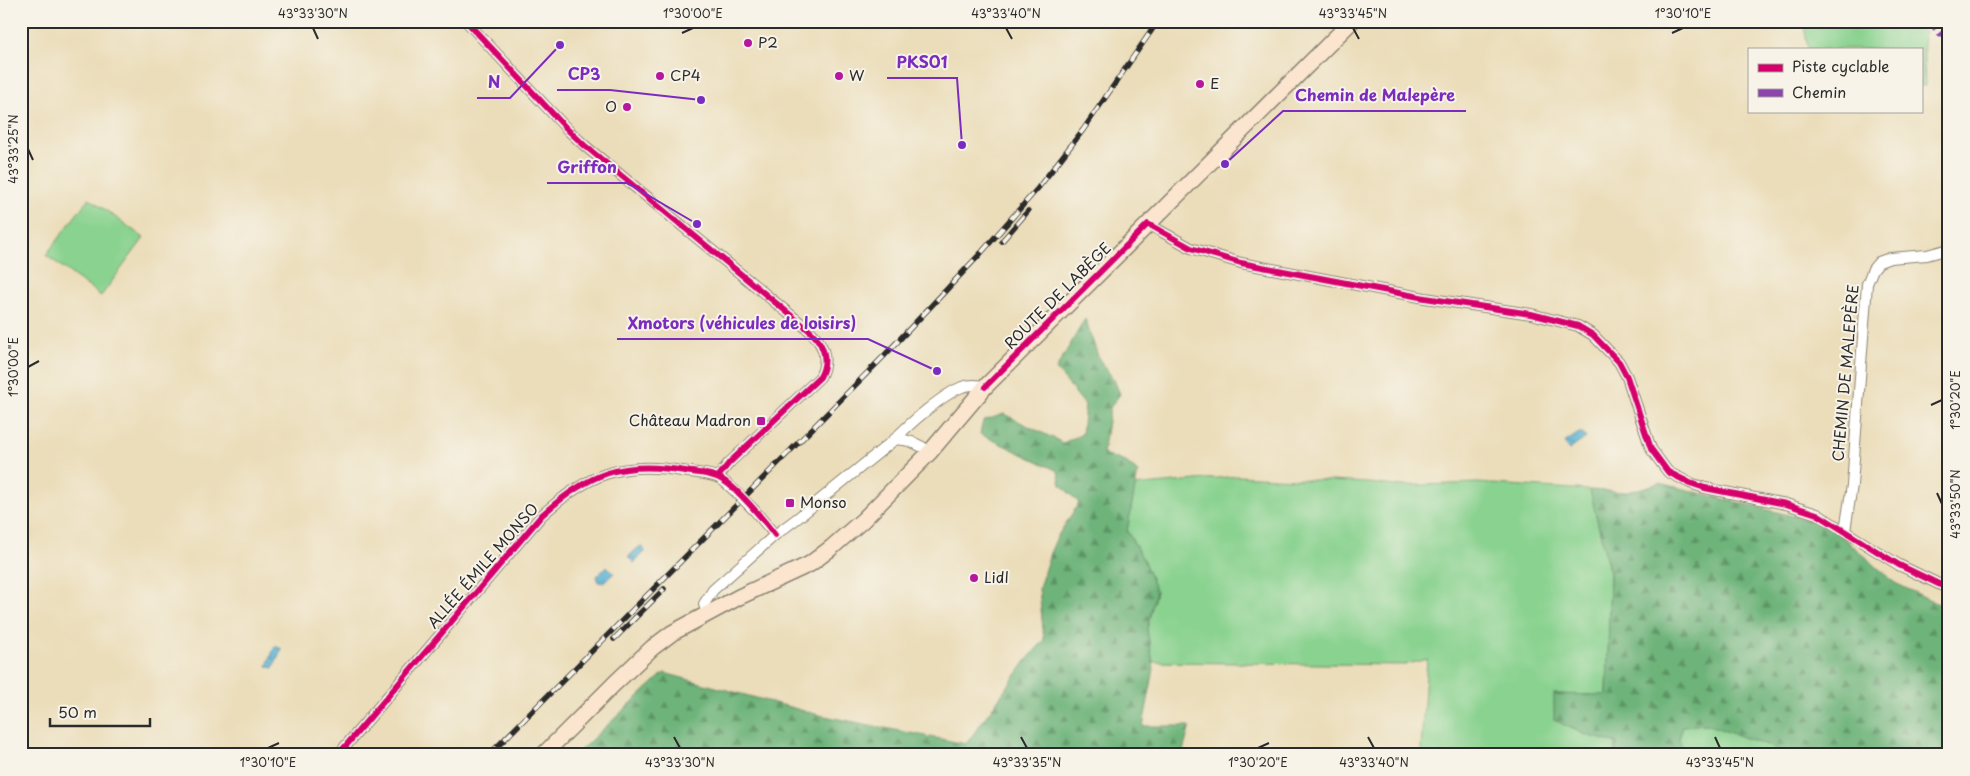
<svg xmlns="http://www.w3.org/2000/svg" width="1970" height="776" font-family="'Playpen Sans',sans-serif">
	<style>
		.green { fill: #89d28f; stroke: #5a7e5d }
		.forest { fill: url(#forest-firs); stroke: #4c7052 }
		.water { fill: url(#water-waves); stroke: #406e7e }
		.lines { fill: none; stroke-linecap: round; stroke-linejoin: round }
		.street-casing { stroke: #8b8472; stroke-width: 12 }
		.secondary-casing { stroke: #8b8472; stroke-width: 18 }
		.street { stroke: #fff; stroke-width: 10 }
		.secondary { stroke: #fbe5cf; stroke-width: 15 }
		.rail-casing { stroke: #2b2b2b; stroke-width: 5.5 }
		.rail { stroke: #f7f3e8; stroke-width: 4; stroke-dasharray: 11; stroke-linecap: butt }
		.street-bridge-casing { stroke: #8b8472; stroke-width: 12; stroke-linecap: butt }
		.street-bridge { stroke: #fff; stroke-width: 10 }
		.quiet { stroke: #8e44ad; stroke-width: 5; stroke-dasharray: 10 5; stroke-linecap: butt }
		.cycleway-casing { stroke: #f7f3e8; stroke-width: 9 }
		.cycleway { stroke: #d6006c; stroke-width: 6 }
		.ticks { fill: none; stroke: #2b2b2b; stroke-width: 2 }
		.poi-dot { fill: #b5179e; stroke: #f7f3e8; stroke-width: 2 }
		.labels { text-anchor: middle; stroke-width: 4; stroke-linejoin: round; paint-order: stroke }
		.poi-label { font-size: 15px; fill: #2b2b2b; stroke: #f7f3e8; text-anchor: start }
		.street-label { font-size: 15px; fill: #2b2b2b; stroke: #f7f3e8 }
		.leader { fill: none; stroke: #7b2cbf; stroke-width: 2 }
		.callout-dot { fill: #7b2cbf; stroke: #f7f3e8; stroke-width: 2 }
		.callout-label { font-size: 16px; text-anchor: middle; font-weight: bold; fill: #7b2cbf; stroke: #f7f3e8; stroke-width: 4; stroke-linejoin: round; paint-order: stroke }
		.neatline { fill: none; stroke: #2b2b2b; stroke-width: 2 }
		.ticks-label { font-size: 12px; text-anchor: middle; fill: #2b2b2b }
	</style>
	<defs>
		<pattern id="forest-firs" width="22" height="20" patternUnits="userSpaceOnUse" patternTransform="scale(1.25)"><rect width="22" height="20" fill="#6eb47a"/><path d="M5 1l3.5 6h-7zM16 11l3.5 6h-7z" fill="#5b9364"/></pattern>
		<pattern id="water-waves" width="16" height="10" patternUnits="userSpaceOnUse" patternTransform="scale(1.25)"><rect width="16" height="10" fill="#54b1d2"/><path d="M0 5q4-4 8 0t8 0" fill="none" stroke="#4690ab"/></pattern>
	</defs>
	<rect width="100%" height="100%" fill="#f7f3e8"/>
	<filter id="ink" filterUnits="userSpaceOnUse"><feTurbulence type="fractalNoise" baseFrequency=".02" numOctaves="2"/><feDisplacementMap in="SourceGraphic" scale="10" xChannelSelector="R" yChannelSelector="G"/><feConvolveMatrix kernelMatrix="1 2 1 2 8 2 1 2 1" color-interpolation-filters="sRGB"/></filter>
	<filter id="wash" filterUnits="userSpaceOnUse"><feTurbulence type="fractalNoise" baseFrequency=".0096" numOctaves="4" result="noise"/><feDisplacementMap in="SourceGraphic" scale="20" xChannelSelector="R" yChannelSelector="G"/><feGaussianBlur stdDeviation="1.12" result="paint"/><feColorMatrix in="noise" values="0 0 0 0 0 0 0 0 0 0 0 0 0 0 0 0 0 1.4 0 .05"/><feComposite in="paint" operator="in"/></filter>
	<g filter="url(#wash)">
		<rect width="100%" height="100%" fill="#ebddb9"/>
		<g class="green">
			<polygon points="1803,21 1923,21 1925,86 1921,86 1921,49 1808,49"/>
			<polygon points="89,198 144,238 101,296 46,255"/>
			<polygon points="1238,476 1368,483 1396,486 1477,483 1590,490 1610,574 1607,696 1554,694 1583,734 1616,743 1616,755 1425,755 1421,748 1427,659 1404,665 1153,662 1146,629 1156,591 1127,531 1134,486"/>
			<polygon points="1706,724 1793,755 1702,755 1683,749 1679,739 1682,726"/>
		</g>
		<g class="forest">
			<polygon points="1085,319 1099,359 1114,380 1120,394 1110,408 1103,454 1126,462 1138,472 1127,531 1144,561 1156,591 1147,629 1154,669 1143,726 1190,726 1182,755 575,755 664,673 819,715 966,744 1026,661 1044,640 1039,588 1050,553 1057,537 1079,503 1061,485 1058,471 980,434 983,421 1004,414 1063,443 1082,434 1085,405 1056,369"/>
			<polygon points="1660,483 1829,525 1895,583 1949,609 1949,755 1793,755 1706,724 1683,726 1679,739 1683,749 1702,755 1616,755 1616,743 1583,734 1554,720 1554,694 1607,695 1610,574 1590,490 1627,492"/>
		</g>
		<g class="water">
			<polygon points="1579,433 1584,435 1586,438 1569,450 1564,443"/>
			<polygon points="639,547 643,547 645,552 634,563 628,557"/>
			<polygon points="607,566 614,573 603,583 598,582 597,576"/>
			<polygon points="275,646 282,649 273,668 267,666"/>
		</g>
	</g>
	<g filter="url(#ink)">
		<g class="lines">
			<g class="street-casing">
				<g id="street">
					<path d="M 466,21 L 568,130 L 584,145 L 810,331 C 824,344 829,360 820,377 L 729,463 L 718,477"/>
					<polyline points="1148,224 1191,248 1241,263 1425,298 1531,314 1578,326 1593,335 1619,362 1627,377 1651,449 1668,472 1690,483 1705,488 1786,504 1817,514 1899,565 1949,589"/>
					<path d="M 894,440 C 906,438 920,445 930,452"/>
					<polyline points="755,511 775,535"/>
					<polyline points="1845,531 1852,485 1867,284 1873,269 1879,262 1890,258 1927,255 1949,249"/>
					<path d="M 707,614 L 704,604 L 713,590 L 775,535 L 799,517 L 894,440 C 909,424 942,395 962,387 C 971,384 977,384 985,387"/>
					<path d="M 338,755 L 542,515 C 587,475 621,460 682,471 C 693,473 710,473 719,478 C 725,481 729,486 734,490"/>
				</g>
			</g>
			<g class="secondary-casing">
				<polyline id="secondary" points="543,755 615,683 652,648 672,633 739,597 810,564 831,548 863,520 930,452 985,387 1352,21"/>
			</g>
			<use href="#street" class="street"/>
			<use href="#secondary" class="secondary"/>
			<g class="rail-casing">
				<g id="rail">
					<polyline points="1002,241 1028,211"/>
					<polyline points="614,639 664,589"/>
					<polyline points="489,755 883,357 981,253 1038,188 1083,130 1158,21"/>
				</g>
			</g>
			<use href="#rail" class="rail"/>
			<g class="street-bridge-casing">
				<polyline id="street-bridge" points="734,490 755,511"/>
			</g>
			<use href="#street-bridge" class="street-bridge"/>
			<polyline class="quiet" points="1930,21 1931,24 1940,34 1949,34"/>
			<g class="cycleway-casing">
				<g id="cycleway">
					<path d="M 466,21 L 568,130 L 584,145 L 810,331 C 824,344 829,360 820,377 L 729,463 L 718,477"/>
					<polyline points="985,387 1148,224 1191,248 1241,263 1425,298 1531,314 1578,326 1593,335 1619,362 1627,377 1651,449 1668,472 1690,483 1705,488 1786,504 1817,514 1899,565 1949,589"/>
					<path d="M 338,755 L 542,515 C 589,473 622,460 685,471 C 695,473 710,473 719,478 C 736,486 763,519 775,535"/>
				</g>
			</g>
			<use href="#cycleway" class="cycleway"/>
		</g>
	</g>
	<path class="ticks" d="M 313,28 L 318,39M 1006,28 L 1012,39M 1353,28 L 1359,39M 682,33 L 693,28M 1672,33 L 1683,28M 28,149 L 33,160M 28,367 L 39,361M 1931,405 L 1942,400M 1937,493 L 1942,504M 674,737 L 680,748M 1021,737 L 1027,748M 1368,737 L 1374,748M 1715,737 L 1720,748M 268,748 L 279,743M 1258,748 L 1269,743"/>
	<g class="poi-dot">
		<circle cx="748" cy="43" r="5"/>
		<circle cx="660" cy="76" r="5"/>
		<circle cx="839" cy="76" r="5"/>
		<circle cx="1200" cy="84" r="5"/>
		<circle cx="627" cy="107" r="5"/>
		<rect x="756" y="416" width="10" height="10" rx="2.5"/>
		<rect x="785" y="498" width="10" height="10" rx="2.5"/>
		<circle cx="974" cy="578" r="5"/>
	</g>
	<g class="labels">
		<g class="poi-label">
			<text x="758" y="48">P2</text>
			<text x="670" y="81">CP4</text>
			<text x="849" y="81">W</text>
			<text x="1210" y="89">E</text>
			<text x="617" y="112" text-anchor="end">O</text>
			<text x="751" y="426" text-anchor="end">Château Madron</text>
			<text x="800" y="508">Monso</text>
			<text x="984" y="583">Lidl</text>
		</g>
		<g class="street-label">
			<text transform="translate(1058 296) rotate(-45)" y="5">ROUTE DE LABÈGE</text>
			<text transform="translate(1846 373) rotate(-85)" y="5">CHEMIN DE MALEPÈRE</text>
			<text transform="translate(483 566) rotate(-49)" y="5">ALLÉE ÉMILE MONSO</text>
		</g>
	</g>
	<path class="leader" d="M962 145L957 78H887M701 100L610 90H557M560 45L510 98H477M1225 164L1283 111H1466M697 224L627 183H547M937 371L868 339H617"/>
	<g class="callout-dot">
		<circle cx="962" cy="145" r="5"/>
		<circle cx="701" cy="100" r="5"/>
		<circle cx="560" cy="45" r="5"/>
		<circle cx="1225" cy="164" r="5"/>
		<circle cx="697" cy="224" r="5"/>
		<circle cx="937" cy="371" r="5"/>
	</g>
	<g class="callout-label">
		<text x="922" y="68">PKS01</text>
		<text x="584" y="80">CP3</text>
		<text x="494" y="88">N</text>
		<text x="1375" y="101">Chemin de Malepère</text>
		<text x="587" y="173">Griffon</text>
		<text x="742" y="329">Xmotors (véhicules de loisirs)</text>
	</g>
	<rect width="1970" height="776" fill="none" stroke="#f7f3e8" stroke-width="55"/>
	<rect x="1748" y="48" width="175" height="65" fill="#f7f3e8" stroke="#a5a39c"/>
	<rect x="1758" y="64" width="25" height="8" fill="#d6006c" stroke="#a5a39c"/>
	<text x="1792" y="72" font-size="15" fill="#2b2b2b">Piste cyclable</text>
	<rect x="1758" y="89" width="25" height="8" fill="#8e44ad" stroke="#a5a39c"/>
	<text x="1792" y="98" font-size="15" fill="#2b2b2b">Chemin</text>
	<path d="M50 718v8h100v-8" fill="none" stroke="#2b2b2b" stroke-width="2.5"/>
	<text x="58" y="718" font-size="15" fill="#2b2b2b" stroke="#f7f3e8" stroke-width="4" paint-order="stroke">50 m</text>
	<rect x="28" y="28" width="1914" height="720" class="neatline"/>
	<g class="ticks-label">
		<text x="313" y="18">43°33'30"N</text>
		<text x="693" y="18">1°30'00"E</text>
		<text x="1006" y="18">43°33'40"N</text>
		<text x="1353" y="18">43°33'45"N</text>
		<text x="1683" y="18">1°30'10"E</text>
		<text transform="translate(14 149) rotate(-90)" y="4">43°33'25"N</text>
		<text transform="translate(14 367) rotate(-90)" y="4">1°30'00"E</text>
		<text transform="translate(1956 400) rotate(-90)" y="4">1°30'20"E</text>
		<text transform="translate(1956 504) rotate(-90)" y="4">43°33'50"N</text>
		<text x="268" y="767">1°30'10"E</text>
		<text x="680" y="767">43°33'30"N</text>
		<text x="1027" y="767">43°33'35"N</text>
		<text x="1258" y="767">1°30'20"E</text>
		<text x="1374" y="767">43°33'40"N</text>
		<text x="1720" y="767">43°33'45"N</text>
	</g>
</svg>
